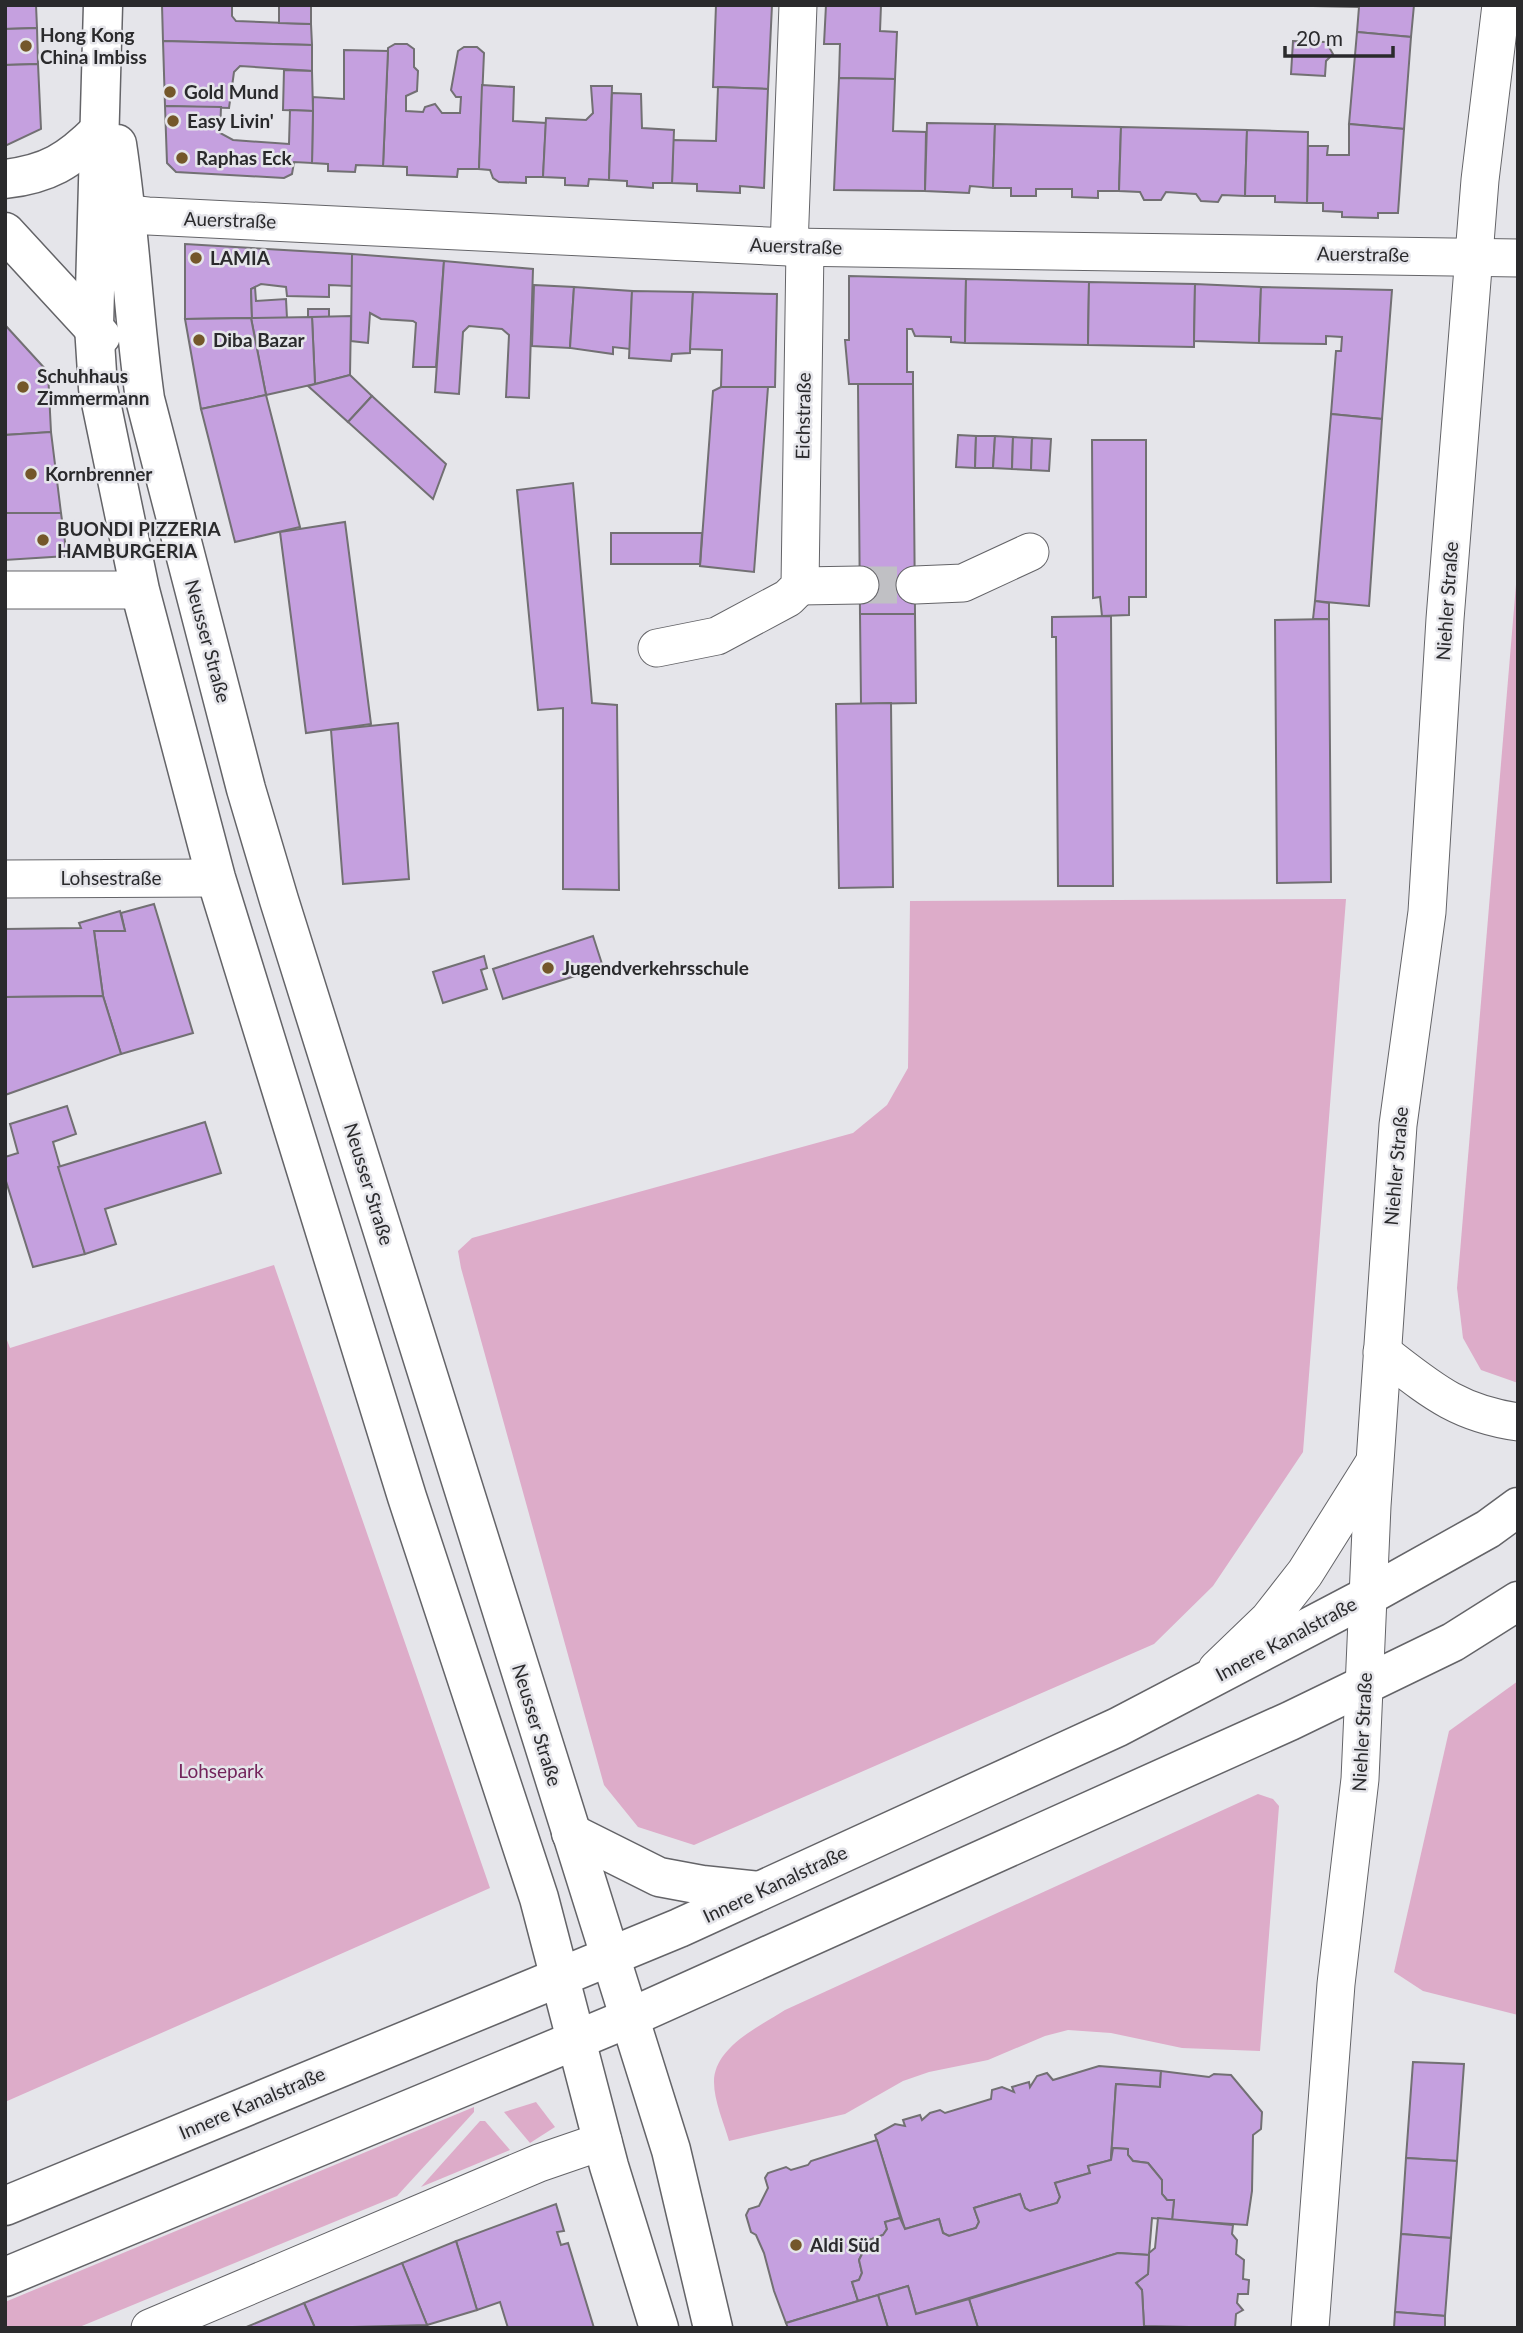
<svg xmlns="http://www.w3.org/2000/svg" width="1523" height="2333" font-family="Lato,sans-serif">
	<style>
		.green { fill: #ddacc9 }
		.building { fill: #c5a0df; stroke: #727073; stroke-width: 2 }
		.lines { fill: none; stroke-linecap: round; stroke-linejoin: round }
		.minor-tunnel { stroke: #c0c0c4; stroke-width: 37; stroke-dasharray: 37 18; stroke-linecap: butt }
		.minor-casing { stroke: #646468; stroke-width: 39 }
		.major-casing { stroke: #646468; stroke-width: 41 }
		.minor { stroke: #fff; stroke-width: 37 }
		.major { stroke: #fff; stroke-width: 38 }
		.poi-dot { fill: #74572a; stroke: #e5e5ea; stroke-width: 2.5 }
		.labels { text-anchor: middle; stroke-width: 5; stroke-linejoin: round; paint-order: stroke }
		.poi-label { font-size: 19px; font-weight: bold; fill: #2a2a2c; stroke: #e5e5ea; text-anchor: start }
		.street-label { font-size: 19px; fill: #2a2a2c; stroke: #e5e5ea }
		.park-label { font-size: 19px; fill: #74255c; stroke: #e5e5ea }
	</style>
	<rect width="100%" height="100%" fill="#e5e5ea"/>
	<g class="green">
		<polygon points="1518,561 1518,1383 1481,1370 1463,1338 1457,1288"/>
		<polygon points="1346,899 1303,1452 1213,1586 1154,1644 694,1845 638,1827 604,1785 461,1268 458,1251 472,1238 853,1133 887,1105 908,1068 910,901"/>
		<polygon points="274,1265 490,1888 5,2102 5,1335 10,1348"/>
		<polygon points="1518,1681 1518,2015 1423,1991 1394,1972 1449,1731"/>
		<path d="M 1258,1794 L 1273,1799 L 1279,1806 L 1260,2051 L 1182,2048 L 1111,2033 L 1068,2030 L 1045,2036 L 988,2060 L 929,2072 L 903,2081 L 845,2114 L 729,2141 C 724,2123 714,2101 714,2082 C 714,2047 760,2026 785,2010 Z"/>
		<polygon points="536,2102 555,2127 530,2143 504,2112"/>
		<polygon points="474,2107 474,2112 397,2196 77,2328 5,2328 5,2302"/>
		<polygon points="480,2121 485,2121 510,2150 421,2187"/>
	</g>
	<g class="building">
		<polygon points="5,5 36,5 37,28 5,29"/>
		<polygon points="162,5 232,5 232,16 236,21 311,24 312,45 163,41"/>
		<polygon points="279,5 311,5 311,24 279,23"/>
		<polygon points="716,5 772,5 768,89 713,87"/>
		<polygon points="826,5 881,5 880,31 897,32 895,79 839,78 840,44 824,44"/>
		<polygon points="1414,5 1411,37 1357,32 1359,7 1313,6"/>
		<polygon points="37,28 38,64 5,65 5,29"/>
		<polygon points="1357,32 1411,37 1404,129 1349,124"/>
		<polygon points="163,41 312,45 312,71 240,66 234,72 229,108 165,106"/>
		<polygon points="1293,41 1326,42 1333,54 1326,61 1325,76 1291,74"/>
		<polygon points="395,44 407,44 414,49 414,67 418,71 417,91 406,96 406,111 423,112 425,107 435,104 442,113 460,113 461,97 456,97 451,90 458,51 464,47 477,47 484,53 479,169 458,169 457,177 407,175 407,167 383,166 388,48"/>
		<polygon points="344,50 388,51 383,166 356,165 355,172 328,171 328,164 312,163 313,97 344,99"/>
		<polygon points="38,64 41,129 5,146 5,65"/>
		<polygon points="284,70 312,71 313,111 283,110"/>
		<polygon points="839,78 895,79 893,131 926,132 925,191 834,190"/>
		<polygon points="482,85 514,87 513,121 546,123 543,177 526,177 526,183 499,182 493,178 490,170 479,169"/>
		<polygon points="591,86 612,86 609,180 589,179 588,186 565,185 565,178 543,177 546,118 586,120 593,113"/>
		<polygon points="718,87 768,89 764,188 740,186 740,193 697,191 697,184 672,183 673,140 716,141"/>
		<polygon points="612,93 641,94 642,128 674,130 672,183 653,183 653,188 627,186 627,181 609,180"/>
		<polygon points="165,106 221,107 220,133 233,140 289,144 290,110 313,111 312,163 294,162 292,174 284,178 176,172 167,163"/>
		<polygon points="927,123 995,124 993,188 970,186 969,193 925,191"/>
		<polygon points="995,124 1121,127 1119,191 1098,191 1098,198 1072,197 1072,189 1036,189 1036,196 1011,196 1011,188 993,188"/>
		<polygon points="1349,124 1404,129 1398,213 1378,213 1378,218 1342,217 1342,212 1323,211 1323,203 1307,203 1308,146 1328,146 1327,155 1349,155"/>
		<polygon points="1121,127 1247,130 1245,196 1222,195 1218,202 1201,201 1196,194 1166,192 1161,200 1144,200 1140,192 1119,191"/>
		<polygon points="1247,130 1308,132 1307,203 1275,202 1275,196 1245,196"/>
		<polygon points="185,244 352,254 352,286 329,285 329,297 287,296 286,287 261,284 251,289 252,318 185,319"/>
		<polygon points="352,254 444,261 436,367 413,367 416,323 413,321 381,319 370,313 368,343 351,341"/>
		<polygon points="444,261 533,269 529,398 506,397 509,335 502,329 469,326 463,332 459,394 435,392"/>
		<polygon points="849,276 966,279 965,343 951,342 951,337 915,336 912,329 907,329 907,372 913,372 913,384 849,384 845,340 849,340"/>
		<polygon points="966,279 1089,282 1088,345 965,343"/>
		<polygon points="1089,282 1195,284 1194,347 1088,345"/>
		<polygon points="1195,284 1261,287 1259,343 1194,341"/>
		<polygon points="534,285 574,287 570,348 532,346"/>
		<polygon points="255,287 256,301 286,299 287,318 252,318 251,289"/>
		<polygon points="574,287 632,291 630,349 613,347 613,354 570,348"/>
		<polygon points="1261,287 1392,290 1382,419 1331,414 1336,351 1341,351 1342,337 1326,336 1326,344 1259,343"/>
		<polygon points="632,291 693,292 690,353 672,354 671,361 629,358"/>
		<polygon points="693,292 777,294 775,387 721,387 722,350 690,349"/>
		<polygon points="308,309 329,309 329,317 308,318"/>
		<polygon points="351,316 350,375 315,384 312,317"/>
		<polygon points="312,317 315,384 266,395 251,318"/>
		<polygon points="251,318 266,395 201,409 185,319"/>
		<polygon points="6,326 48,372 51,432 5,435"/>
		<polygon points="350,375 372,396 348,422 308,386"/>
		<polygon points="858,384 913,384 915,614 860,614"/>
		<polygon points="721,387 768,387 754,572 700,566 713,391"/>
		<polygon points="266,395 300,527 235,542 201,409"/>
		<polygon points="372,396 446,464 433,499 348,422"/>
		<polygon points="1331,414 1382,419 1369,606 1315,601"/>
		<polygon points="51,432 61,513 5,513 5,435"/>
		<polygon points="958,435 976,436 975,468 956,467"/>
		<polygon points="976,436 995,436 993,468 975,468"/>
		<polygon points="995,436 1013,437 1012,469 993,468"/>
		<polygon points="1013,437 1032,438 1031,470 1012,469"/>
		<polygon points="1032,438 1051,439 1049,471 1031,470"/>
		<polygon points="1092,440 1146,440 1146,597 1129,597 1129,615 1102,616 1100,597 1093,598"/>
		<polygon points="573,483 592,703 617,705 619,890 563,889 563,708 538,710 517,490"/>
		<polygon points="5,513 61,513 67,556 5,560"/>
		<polygon points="345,522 371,724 306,733 280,532"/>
		<polygon points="611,533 702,533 700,564 611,564"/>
		<polygon points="1315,601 1329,603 1329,619 1313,619"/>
		<polygon points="860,614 915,614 916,703 861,704"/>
		<polygon points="1111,616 1113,886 1058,886 1056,637 1052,637 1052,617"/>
		<polygon points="1329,619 1331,882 1277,883 1275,620"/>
		<polygon points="891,703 893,887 839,888 836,704"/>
		<polygon points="398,723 409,879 343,884 331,730"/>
		<polygon points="154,904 193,1033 121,1054 103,996 94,931 125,931 121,913"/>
		<polygon points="120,911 125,931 94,931 103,996 5,997 5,929 81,928 79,923"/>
		<polygon points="593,936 603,967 503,999 493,969"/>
		<polygon points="484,956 487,968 481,970 487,989 443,1003 433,972"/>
		<polygon points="103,996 121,1054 5,1095 5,997"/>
		<polygon points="67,1106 76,1134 53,1142 85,1254 33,1267 5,1178 5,1157 18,1153 10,1124"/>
		<polygon points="205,1122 221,1173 105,1209 116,1244 85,1254 58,1167"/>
		<polygon points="1413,2062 1464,2064 1457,2161 1406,2158"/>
		<polygon points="1099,2066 1161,2071 1160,2087 1116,2084 1111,2160 1088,2166 1090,2173 1055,2183 1060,2197 1057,2203 1030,2211 1025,2208 1020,2194 974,2208 979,2222 976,2228 949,2236 943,2233 939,2219 905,2229 875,2135 895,2124 905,2126 903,2120 920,2115 922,2120 930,2113 940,2110 945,2113 991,2099 992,2090 1002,2087 1014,2092 1012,2087 1029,2082 1030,2087 1037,2076 1047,2073 1053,2080"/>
		<polygon points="1161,2071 1209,2077 1214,2074 1231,2075 1262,2112 1261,2129 1253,2135 1252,2191 1247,2225 1172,2220 1174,2200 1167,2200 1162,2194 1162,2180 1148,2163 1133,2161 1128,2155 1128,2149 1113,2148 1111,2158 1116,2084 1160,2087"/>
		<polygon points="877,2140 903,2227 900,2218 885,2222 887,2229 883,2235 869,2240 859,2260 862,2273 859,2280 852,2282 858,2301 786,2323 774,2291 764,2253 756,2235 751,2232 746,2215 749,2209 759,2206 768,2188 765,2178 768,2173 786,2167 791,2170 808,2165 811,2161"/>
		<polygon points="1113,2148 1128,2149 1128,2155 1133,2161 1148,2163 1162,2180 1162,2194 1167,2200 1174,2200 1172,2220 1152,2218 1149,2255 1118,2253 916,2314 908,2286 858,2301 852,2282 859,2280 862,2273 859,2260 869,2240 883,2235 887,2229 885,2222 900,2218 905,2229 939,2219 943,2233 949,2236 976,2228 979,2222 974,2208 1020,2194 1025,2208 1030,2211 1057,2203 1060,2197 1055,2183 1090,2173 1088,2166 1111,2160"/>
		<polygon points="1406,2158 1457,2161 1451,2238 1401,2234"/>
		<polygon points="556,2204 564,2231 557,2232 561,2245 568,2243 594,2328 508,2328 500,2302 477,2310 456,2241"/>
		<polygon points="1158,2218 1233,2225 1232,2234 1237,2240 1236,2254 1244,2260 1243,2279 1249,2280 1248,2294 1238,2294 1237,2303 1243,2310 1236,2314 1235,2328 1144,2326 1142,2290 1136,2283 1148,2274 1149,2253 1155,2248"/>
		<polygon points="1401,2234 1451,2238 1445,2316 1395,2312"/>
		<polygon points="456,2241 477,2310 427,2325 402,2263"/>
		<polygon points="1118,2253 1149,2255 1148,2274 1136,2283 1142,2290 1144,2326 1149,2328 978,2328 969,2299"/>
		<polygon points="402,2263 427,2325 315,2328 304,2303"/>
		<polygon points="908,2286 916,2314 969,2299 978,2328 888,2328 878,2295"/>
		<polygon points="878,2295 888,2328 788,2328 786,2323"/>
		<polygon points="304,2303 315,2328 244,2328"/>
		<polygon points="1395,2312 1445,2316 1445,2328 1394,2328"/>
	</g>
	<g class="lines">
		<polyline class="minor-tunnel" points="860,585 915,585"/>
		<g class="minor-casing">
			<g id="minor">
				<path d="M 108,194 C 116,213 128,214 148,216 L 789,247 L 1518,258"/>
				<polyline points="789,247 798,5"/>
				<polyline points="915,585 963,583 1030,552"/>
				<polyline points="800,586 860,585"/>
				<polyline points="5,590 140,590"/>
				<polyline points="657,648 717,636 788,598 800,586 805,247"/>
				<polyline points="5,879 216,878"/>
				<path d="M 1382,1352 C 1430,1389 1456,1413 1518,1422"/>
				<polyline points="1217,1669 1269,1619 1305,1573 1374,1463"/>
				<polyline points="150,2328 539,2163 603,2141"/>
				<polyline points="1310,2328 1336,1984 1360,1779 1372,1506 1398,1125 1427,912 1445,619 1480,180 1501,5"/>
			</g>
		</g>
		<g class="major-casing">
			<g id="major">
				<polyline points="103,5 94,326 98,388 140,590 216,878 407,1497 539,1898 609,2166 659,2328"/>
				<path d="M 117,144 C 130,229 133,314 145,399 L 246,789 L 279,900 L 671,2150 L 713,2328"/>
				<path d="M 5,179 C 48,174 69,161 99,131"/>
				<polyline points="5,232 101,336"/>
				<polyline points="571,1833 659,1877 702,1885 759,1891"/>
				<polyline points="5,2206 679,1928 1118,1727 1368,1596 1488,1529 1518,1507"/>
				<polyline points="5,2277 629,2018 1290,1721 1453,1642 1518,1601"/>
			</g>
		</g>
		<use href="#minor" class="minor"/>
		<use href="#major" class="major"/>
	</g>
	<g class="poi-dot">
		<circle cx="26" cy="46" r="7"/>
		<circle cx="170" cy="92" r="7"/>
		<circle cx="173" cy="121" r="7"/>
		<circle cx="182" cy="158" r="7"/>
		<circle cx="196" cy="258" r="7"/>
		<circle cx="199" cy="340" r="7"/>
		<circle cx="23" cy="387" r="7"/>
		<circle cx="31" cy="474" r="7"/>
		<circle cx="43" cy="540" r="7"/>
		<circle cx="548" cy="968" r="7"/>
		<circle cx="796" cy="2245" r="7"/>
	</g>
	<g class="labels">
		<g class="poi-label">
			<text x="40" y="42">Hong Kong<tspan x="40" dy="22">China Imbiss</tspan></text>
			<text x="184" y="99">Gold Mund</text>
			<text x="187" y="128">Easy Livin'</text>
			<text x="196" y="165">Raphas Eck</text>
			<text x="210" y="265">LAMIA</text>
			<text x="213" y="347">Diba Bazar</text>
			<text x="37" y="383">Schuhhaus<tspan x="37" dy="22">Zimmermann</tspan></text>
			<text x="45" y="481">Kornbrenner</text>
			<text x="57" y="536">BUONDI PIZZERIA<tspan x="57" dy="22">HAMBURGERIA</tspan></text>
			<text x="562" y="975">Jugendverkehrsschule</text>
			<text x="810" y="2252">Aldi Süd</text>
		</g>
		<g class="street-label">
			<text transform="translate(230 220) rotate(2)" y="7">Auerstraße</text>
			<text transform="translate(796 246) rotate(2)" y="7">Auerstraße</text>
			<text transform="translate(1363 254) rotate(1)" y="7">Auerstraße</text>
			<text transform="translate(803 416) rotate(-89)" y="7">Eichstraße</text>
			<text transform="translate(1447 601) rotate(-86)" y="7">Niehler Straße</text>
			<text transform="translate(208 641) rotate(75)" y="7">Neusser Straße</text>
			<text x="111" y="885">Lohsestraße</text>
			<text transform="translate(1396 1166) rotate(-85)" y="7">Niehler Straße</text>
			<text transform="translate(369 1184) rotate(73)" y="7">Neusser Straße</text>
			<text transform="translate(1286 1639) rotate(-28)" y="7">Innere Kanalstraße</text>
			<text transform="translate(537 1725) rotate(73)" y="7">Neusser Straße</text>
			<text transform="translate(1362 1732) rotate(-87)" y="7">Niehler Straße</text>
			<text transform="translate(775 1884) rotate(-25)" y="7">Innere Kanalstraße</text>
			<text transform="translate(252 2103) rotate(-23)" y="7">Innere Kanalstraße</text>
		</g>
		<g class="park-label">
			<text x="221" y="1778">Lohsepark</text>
		</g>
	</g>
	<rect width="1523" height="2333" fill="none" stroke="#2a2a2c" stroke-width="14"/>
	<path d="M1285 46v10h108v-10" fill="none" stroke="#2a2a2c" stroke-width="3.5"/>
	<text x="1296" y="46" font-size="21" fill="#2a2a2c" stroke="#e5e5ea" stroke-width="5" paint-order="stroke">20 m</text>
</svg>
